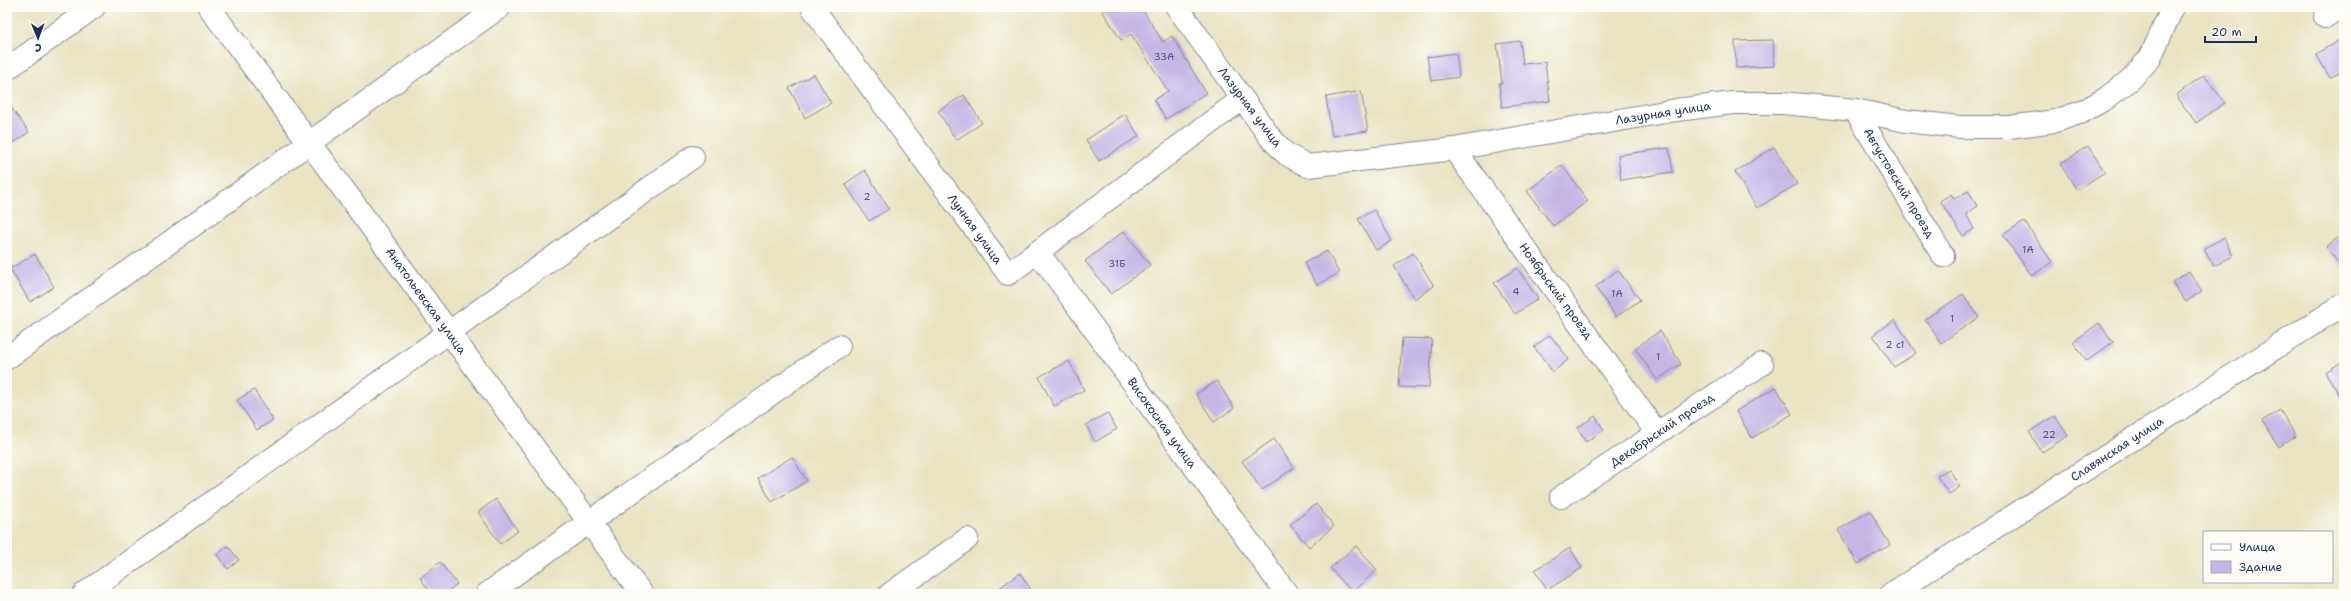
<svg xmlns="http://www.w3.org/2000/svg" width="2351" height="601" font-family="'Shantell Sans',sans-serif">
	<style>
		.building { fill: #c5b6e6 }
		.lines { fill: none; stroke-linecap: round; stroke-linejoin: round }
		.minor-casing { stroke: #828990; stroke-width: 24 }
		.minor { stroke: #fff; stroke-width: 22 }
		.labels { text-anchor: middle; stroke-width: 3; stroke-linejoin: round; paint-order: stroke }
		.number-label { font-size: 10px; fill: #465180 }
		.street-label { font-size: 12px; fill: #1b2f5e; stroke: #fdfcf7 }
	</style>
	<rect width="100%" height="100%" fill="#fdfcf7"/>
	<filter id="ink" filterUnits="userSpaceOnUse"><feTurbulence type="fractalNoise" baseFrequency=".025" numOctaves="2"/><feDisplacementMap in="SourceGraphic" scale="8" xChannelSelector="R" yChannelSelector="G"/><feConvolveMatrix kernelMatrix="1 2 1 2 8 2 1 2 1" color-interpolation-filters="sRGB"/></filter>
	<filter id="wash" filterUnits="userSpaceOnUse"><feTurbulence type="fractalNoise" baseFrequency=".012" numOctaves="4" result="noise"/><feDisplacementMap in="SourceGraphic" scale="16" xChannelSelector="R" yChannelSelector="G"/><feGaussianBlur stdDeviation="0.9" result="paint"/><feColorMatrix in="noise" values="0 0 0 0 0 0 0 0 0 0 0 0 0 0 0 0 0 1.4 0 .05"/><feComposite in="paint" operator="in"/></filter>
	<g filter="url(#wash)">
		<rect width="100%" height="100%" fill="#eae3c2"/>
		<g id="blocks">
			<g class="building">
				<polygon points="1100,7 1141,7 1163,42 1172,36 1206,93 1166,119 1154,100 1168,91 1131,34 1121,40"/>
				<polygon points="2344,37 2344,70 2330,78 2316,54"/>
				<polygon points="1773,40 1774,66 1736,68 1735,41"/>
				<polygon points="1520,41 1523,64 1545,62 1550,101 1502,107 1499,83 1502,83 1497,44"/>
				<polygon points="1456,53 1459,77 1431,81 1427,57"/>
				<polygon points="814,74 831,103 805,118 789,88"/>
				<polygon points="2204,75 2225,103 2196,123 2176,95"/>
				<polygon points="1361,91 1368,131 1332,136 1326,97"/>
				<polygon points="964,95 982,123 956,140 938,111"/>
				<polygon points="7,102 29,132 14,143 7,133"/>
				<polygon points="1125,114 1139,136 1099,161 1086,140"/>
				<polygon points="2088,146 2105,172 2077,190 2060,164"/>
				<polygon points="1774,147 1797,184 1757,208 1735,172"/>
				<polygon points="1669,148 1673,172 1621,180 1618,155"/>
				<polygon points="1562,165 1588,201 1553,226 1527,191"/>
				<polygon points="865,170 889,209 869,221 845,184"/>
				<polygon points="1968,191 1978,206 1966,214 1974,229 1963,236 1940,201 1951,194 1954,199"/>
				<polygon points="1374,210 1392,241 1376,250 1358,219"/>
				<polygon points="2024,221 2052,262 2032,276 2003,235"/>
				<polygon points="1124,231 1150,265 1111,294 1085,261"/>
				<polygon points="2344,233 2344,270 2326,247"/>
				<polygon points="2224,238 2233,256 2214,266 2204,248"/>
				<polygon points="1327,251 1339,273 1317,285 1304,263"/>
				<polygon points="1413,253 1434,286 1414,299 1394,266"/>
				<polygon points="35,254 54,287 30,302 10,269"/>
				<polygon points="1517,268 1538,299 1515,314 1494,283"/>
				<polygon points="1618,270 1640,300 1616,317 1595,287"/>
				<polygon points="2189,271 2202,291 2186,302 2172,282"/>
				<polygon points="1963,294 1979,317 1941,343 1925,319"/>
				<polygon points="1895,320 1916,353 1894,367 1873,335"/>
				<polygon points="2099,323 2113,342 2087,361 2073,342"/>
				<polygon points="1660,331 1681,364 1657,380 1635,348"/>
				<polygon points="1550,335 1569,359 1553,372 1534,347"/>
				<polygon points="1402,338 1432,339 1429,388 1399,387"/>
				<polygon points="1069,361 1084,390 1054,406 1039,377"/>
				<polygon points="2344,361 2344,402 2325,372"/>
				<polygon points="1217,381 1234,408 1214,422 1196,394"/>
				<polygon points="1776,387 1792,414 1752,438 1736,411"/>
				<polygon points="254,390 273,420 257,430 237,400"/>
				<polygon points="2280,410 2296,436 2279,447 2262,421"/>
				<polygon points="1107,413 1117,429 1095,442 1086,425"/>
				<polygon points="1595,416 1604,430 1586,442 1577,428"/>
				<polygon points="2055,416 2068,436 2042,452 2029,432"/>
				<polygon points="1274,439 1294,468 1262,490 1242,461"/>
				<polygon points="792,457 807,481 772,502 758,478"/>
				<polygon points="1949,469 1960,487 1949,494 1937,476"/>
				<polygon points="496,499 518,531 500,544 478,512"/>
				<polygon points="1316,504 1334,526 1309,547 1290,525"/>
				<polygon points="1870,511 1890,545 1858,564 1838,530"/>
				<polygon points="228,546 239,560 228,569 217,555"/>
				<polygon points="1356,546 1377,570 1352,592 1330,568"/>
				<polygon points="1570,548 1582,568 1547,590 1535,570"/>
				<polygon points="440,562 457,584 445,594 432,594 420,578"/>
				<polygon points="1020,573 1034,594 991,594"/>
			</g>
		</g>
	</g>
	<g filter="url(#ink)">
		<use href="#blocks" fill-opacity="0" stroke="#828990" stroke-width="1"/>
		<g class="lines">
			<g class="minor-casing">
				<g id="minor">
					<polyline points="209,7 642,594"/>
					<polyline points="812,7 1008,274 1242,99"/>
					<polyline points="1177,7 1270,137 1286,154 1308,166 1454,149 1676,110 1733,103 1783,103 1855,110 1906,121 1959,127 2009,127 2055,121 2082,112 2105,99 2130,80 2150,58 2173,7"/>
					<polyline points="2325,17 2340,7"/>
					<polyline points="7,69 94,7"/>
					<polyline points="1855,110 1943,256"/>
					<polyline points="1454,149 1657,433"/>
					<polyline points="1038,252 1287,594"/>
					<polyline points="7,358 500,7"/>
					<polyline points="1561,497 1762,364"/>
					<polyline points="84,594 693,157"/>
					<polyline points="487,594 839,346"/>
					<polyline points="890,594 967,539"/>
					<polyline points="1891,594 2344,304"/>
				</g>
			</g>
			<use href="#minor" class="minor"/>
		</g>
	</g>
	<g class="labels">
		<g class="number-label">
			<text x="1164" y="60">33А</text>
			<text x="867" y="200">2</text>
			<text x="2028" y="253">1А</text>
			<text x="1117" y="267">31Б</text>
			<text x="1516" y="295">4</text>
			<text x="1617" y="297">1А</text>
			<text x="1952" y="322">1</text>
			<text x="1895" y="348">2 с1</text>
			<text x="1658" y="360">1</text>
			<text x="2049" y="438">22</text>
		</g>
		<g class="street-label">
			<text transform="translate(1250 107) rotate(53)" y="4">Лазурная улица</text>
			<text transform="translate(1663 113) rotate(-9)" y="4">Лазурная улица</text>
			<text transform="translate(1899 183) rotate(59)" y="4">Августовский проезд</text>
			<text transform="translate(975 229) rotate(54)" y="4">Лунная улица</text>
			<text transform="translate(1556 291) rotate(54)" y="4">Ноябрьский проезд</text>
			<text transform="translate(426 301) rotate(54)" y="4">Анатольевская улица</text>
			<text transform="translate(1162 423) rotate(54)" y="4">Високосная улица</text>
			<text transform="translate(1662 430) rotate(-34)" y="4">Декабрьский проезд</text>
			<text transform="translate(2117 449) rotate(-33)" y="4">Славянская улица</text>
		</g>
	</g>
	<rect width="2351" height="601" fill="none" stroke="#fdfcf7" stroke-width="24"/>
	<rect x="2203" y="531" width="130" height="52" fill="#fdfcf7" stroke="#a3aaba"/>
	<rect x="2211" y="544" width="20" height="6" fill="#ffffff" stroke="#a3aaba"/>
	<text x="2239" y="551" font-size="12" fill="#1b2f5e">Улица</text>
	<rect x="2211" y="561" width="20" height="12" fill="#c5b6e6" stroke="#a3aaba"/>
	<text x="2239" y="571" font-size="12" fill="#1b2f5e">Здание</text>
	<g transform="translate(38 38) rotate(179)" stroke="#fdfcf7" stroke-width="3" paint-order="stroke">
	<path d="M0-3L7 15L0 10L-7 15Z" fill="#1b2f5e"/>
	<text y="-6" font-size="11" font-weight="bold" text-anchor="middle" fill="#1b2f5e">С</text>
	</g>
	<path d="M2205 36v6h51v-6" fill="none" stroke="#1b2f5e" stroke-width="2"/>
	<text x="2211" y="36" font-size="12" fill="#1b2f5e" stroke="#fdfcf7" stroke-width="3" paint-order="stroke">20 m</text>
</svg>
